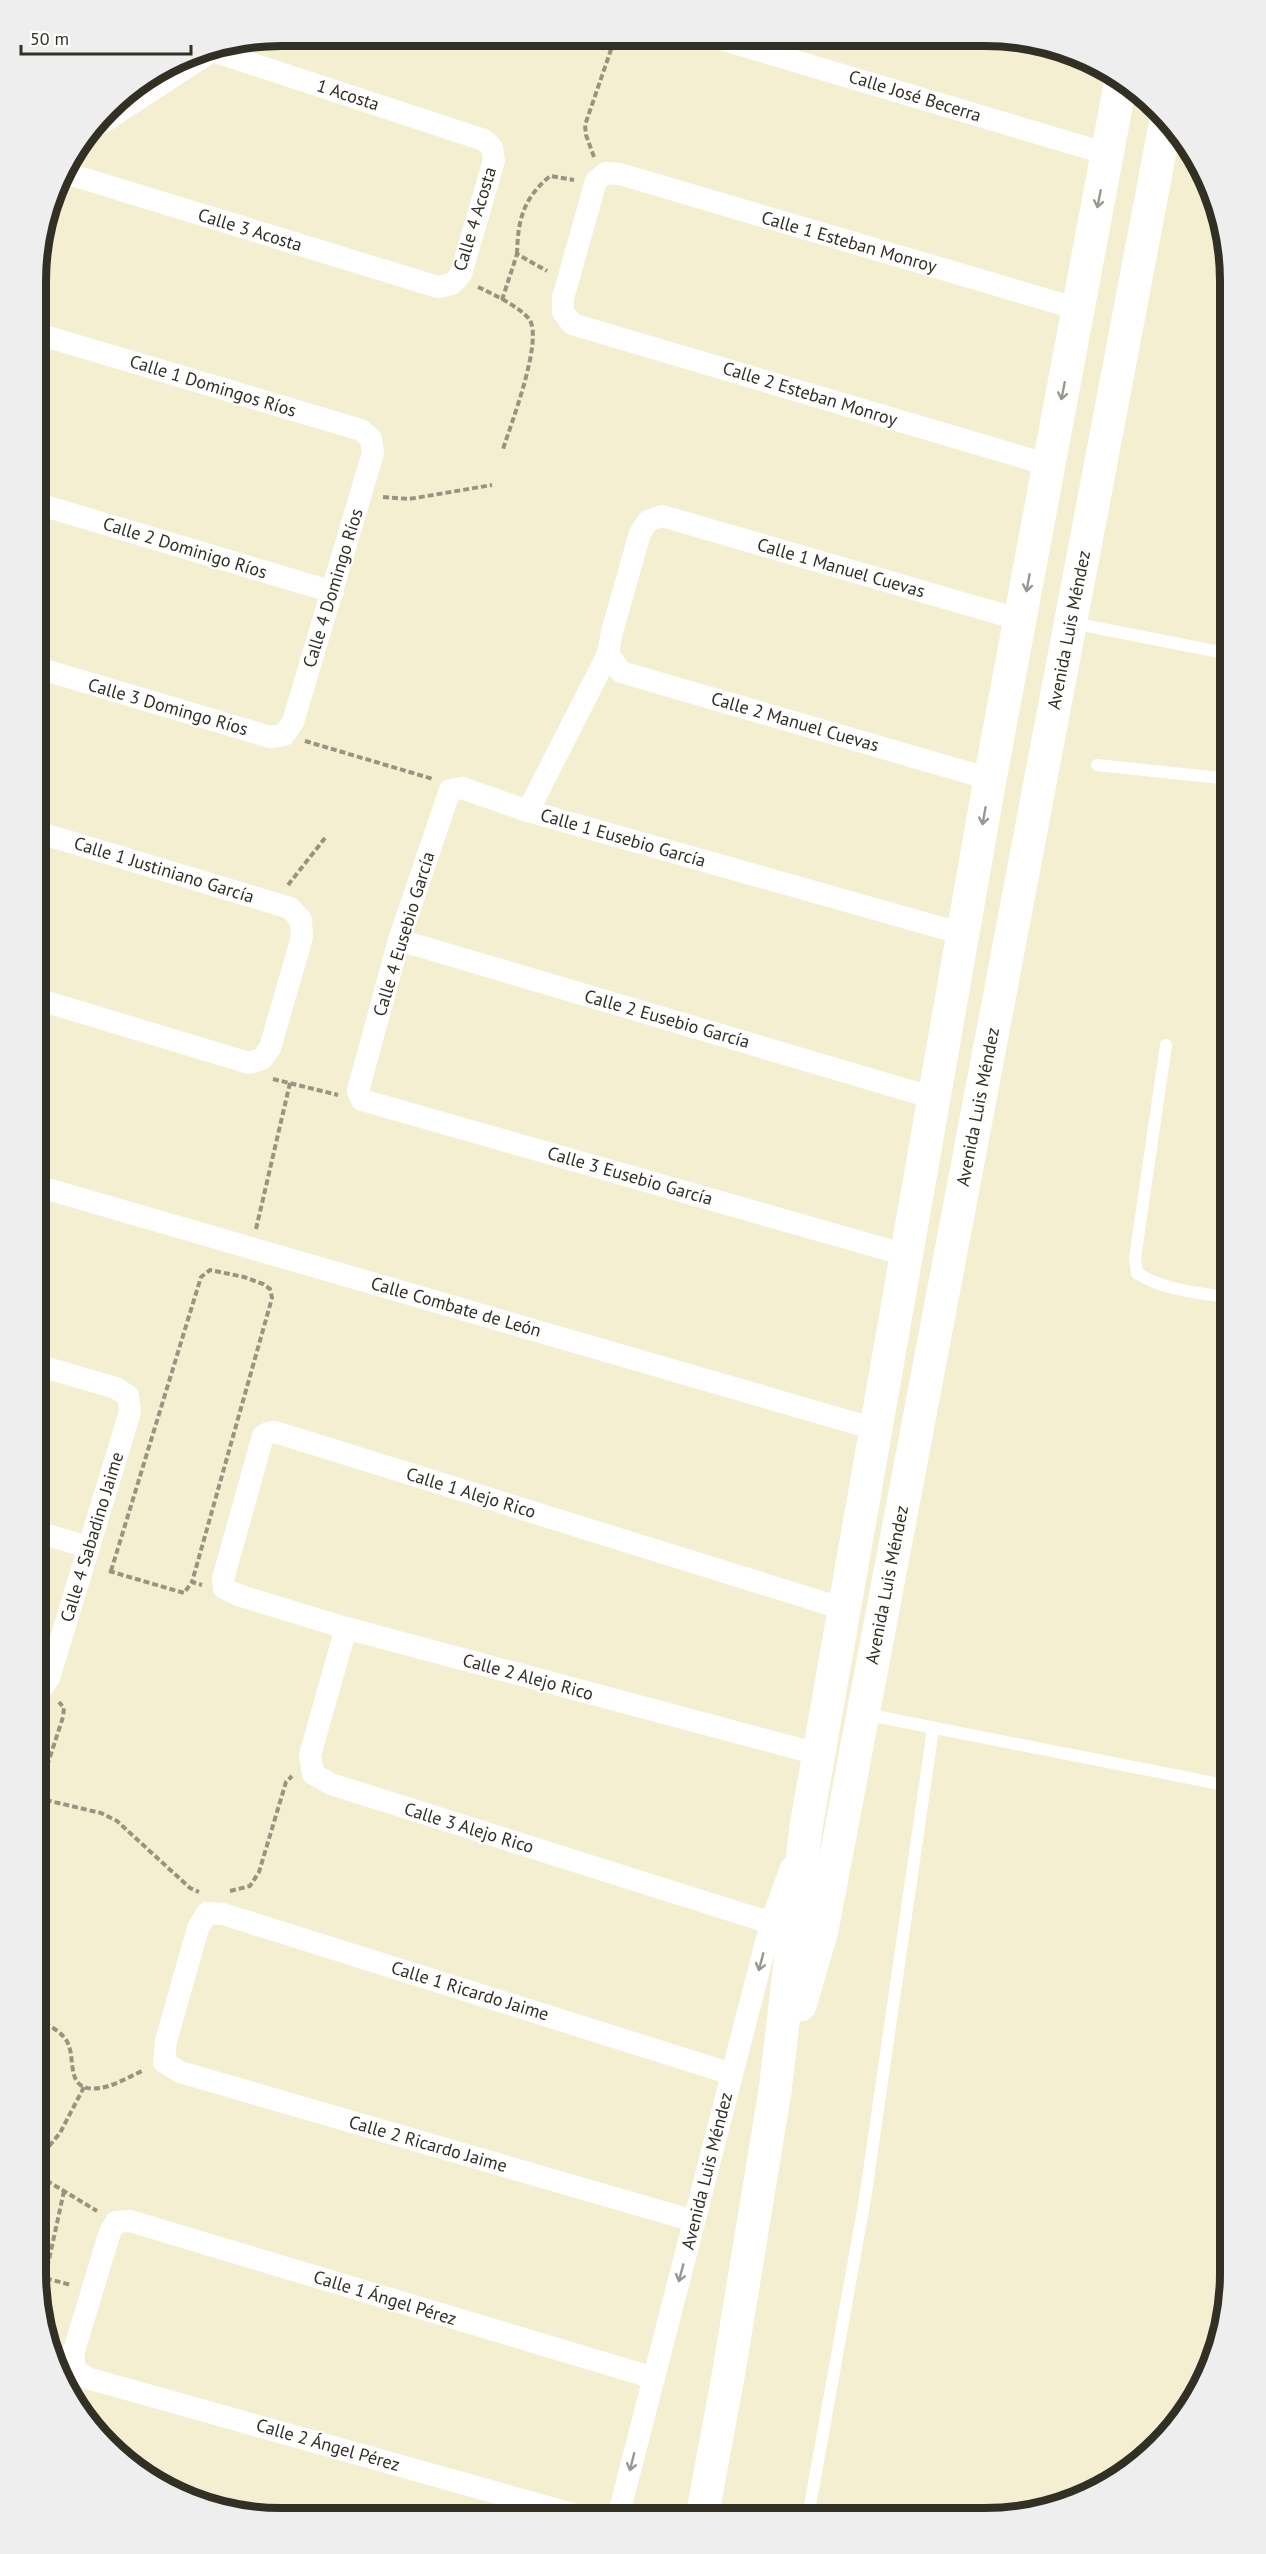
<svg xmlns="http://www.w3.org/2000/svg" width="1266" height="2554" font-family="'PT Sans',sans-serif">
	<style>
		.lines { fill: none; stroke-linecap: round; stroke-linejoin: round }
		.path { stroke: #989480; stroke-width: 4; stroke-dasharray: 6 3; stroke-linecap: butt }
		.lane { stroke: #fff; stroke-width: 12 }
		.street { stroke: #fff; stroke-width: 22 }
		.primary { stroke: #fff; stroke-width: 33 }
		.oneway { stroke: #989892 }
		.labels { text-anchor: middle; stroke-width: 4.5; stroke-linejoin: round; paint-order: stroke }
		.street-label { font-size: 18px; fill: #323025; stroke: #fff }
		.rim { fill: none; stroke: #323025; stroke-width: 8 }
	</style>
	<rect width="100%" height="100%" fill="#f5efd2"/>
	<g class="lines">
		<g class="path">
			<polyline points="594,157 586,135 585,125 615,38"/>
			<path d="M 517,254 C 518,219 523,199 550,176 L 574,180"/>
			<path d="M 478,287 C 491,293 520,307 529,319 C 544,339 511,424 503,449"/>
			<polyline points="502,300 517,254 547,271"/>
			<polyline points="383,497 409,499 492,485"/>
			<polyline points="305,741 433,779"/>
			<polyline points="288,885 325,838"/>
			<polyline points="273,1079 338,1095"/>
			<polyline points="256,1229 290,1083"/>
			<polyline points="109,1571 184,1593 192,1582 202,1585"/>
			<polyline points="111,1571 201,1277 210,1270 244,1277 263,1284 270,1289 272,1298 192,1582"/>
			<polyline points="37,1798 101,1813 117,1821 190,1888 199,1892"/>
			<polyline points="36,1800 63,1717 64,1708 59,1702"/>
			<polyline points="230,1891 250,1886 259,1872 286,1782 292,1776"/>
			<path d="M 36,2020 C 48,2024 65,2033 69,2046 C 75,2062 66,2093 100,2088 C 114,2086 131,2076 144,2070"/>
			<polyline points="84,2087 60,2133 46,2150 40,2174 44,2179 97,2211"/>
			<polyline points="64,2191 45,2278 71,2285"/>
			<polyline points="38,2282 45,2278"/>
		</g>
		<g class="lane">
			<polyline points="1072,623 1230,654"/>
			<polyline points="1097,765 1230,779"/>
			<path d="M 1166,1045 L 1135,1258 L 1137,1273 C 1164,1291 1198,1292 1230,1298"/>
			<polyline points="864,1714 1230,1786"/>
			<polyline points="808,2517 865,2199 933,1729"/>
		</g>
		<g class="street">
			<polyline points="721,39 1108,154"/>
			<polyline points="1078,56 1109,72"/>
			<polyline points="97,126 215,49"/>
			<polyline points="62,172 438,287 452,284 461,274 494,160 492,148 484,140 213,51"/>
			<polyline points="1049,465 572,324 563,312 563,298 596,181 606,173 620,174 1078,309"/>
			<polyline points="38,504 333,592"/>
			<polyline points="608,654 621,672 990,779"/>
			<polyline points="38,668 270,737 284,735 293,722 373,453 371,439 361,430 38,334"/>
			<polyline points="528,811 608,654 612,632 640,533 648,521 662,516 1021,620"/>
			<polyline points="399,940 934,1098"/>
			<polyline points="37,999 249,1063 262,1059 270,1048 302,937 301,920 290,908 37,832"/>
			<polyline points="37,1186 875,1429"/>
			<polyline points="906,1255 362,1100 358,1091 399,940 450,790 462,788 528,811 963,934"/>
			<polyline points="37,1532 88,1547"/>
			<polyline points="346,1628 310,1755 313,1774 331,1784 771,1923"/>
			<polyline points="37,1695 49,1678 130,1412 128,1396 116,1388 37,1365"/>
			<polyline points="818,1754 346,1628 238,1595 224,1588 223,1579 263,1436 268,1433 275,1432 844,1609"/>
			<polyline points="694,2221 180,2072 164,2062 166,2041 198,1928 207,1913 223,1914 732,2074"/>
			<polyline points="583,2517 87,2378 75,2370 73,2354 110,2232 116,2222 130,2221 654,2378"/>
			<polyline points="618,2517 771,1923 791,1868"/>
		</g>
		<g class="primary">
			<polyline points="800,2005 822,1930 1166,120"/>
			<polyline points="702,2517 729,2371 775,2091 806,1827 990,779 1121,80"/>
		</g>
	</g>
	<defs><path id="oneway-shaft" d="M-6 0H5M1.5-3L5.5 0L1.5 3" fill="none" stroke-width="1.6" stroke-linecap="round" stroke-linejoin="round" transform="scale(1.5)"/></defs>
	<g class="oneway">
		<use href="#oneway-shaft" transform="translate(1099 199) rotate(101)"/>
		<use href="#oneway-shaft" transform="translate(1063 391) rotate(101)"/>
		<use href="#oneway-shaft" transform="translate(1028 583) rotate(100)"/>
		<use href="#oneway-shaft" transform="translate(984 816) rotate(100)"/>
		<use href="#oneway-shaft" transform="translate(761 1962) rotate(105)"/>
		<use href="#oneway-shaft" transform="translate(681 2273) rotate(105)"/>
		<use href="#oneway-shaft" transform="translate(632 2462) rotate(104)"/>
	</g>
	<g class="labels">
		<g class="street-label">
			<text transform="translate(348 95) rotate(18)" y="6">1 Acosta</text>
			<text transform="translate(915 96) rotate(17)" y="6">Calle José Becerra</text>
			<text transform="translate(475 219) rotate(-73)" y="6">Calle 4 Acosta</text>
			<text transform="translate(250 230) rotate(17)" y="6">Calle 3 Acosta</text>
			<text transform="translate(849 242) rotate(16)" y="6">Calle 1 Esteban Monroy</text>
			<text transform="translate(213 386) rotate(17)" y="6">Calle 1 Domingos Ríos</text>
			<text transform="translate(810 394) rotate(17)" y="6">Calle 2 Esteban Monroy</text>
			<text transform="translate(185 548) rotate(17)" y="6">Calle 2 Dominigo Ríos</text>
			<text transform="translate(841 568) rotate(16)" y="6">Calle 1 Manuel Cuevas</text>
			<text transform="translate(333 588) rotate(-73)" y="6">Calle 4 Domingo Ríos</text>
			<text transform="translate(1069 630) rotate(-79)" y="6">Avenida Luis Méndez</text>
			<text transform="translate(168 707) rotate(16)" y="6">Calle 3 Domingo Ríos</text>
			<text transform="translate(795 722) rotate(16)" y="6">Calle 2 Manuel Cuevas</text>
			<text transform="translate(623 838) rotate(16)" y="6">Calle 1 Eusebio García</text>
			<text transform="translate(164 870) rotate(17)" y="6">Calle 1 Justiniano García</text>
			<text transform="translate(404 934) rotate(-73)" y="6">Calle 4 Eusebio García</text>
			<text transform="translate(667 1019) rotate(16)" y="6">Calle 2 Eusebio García</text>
			<text transform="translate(978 1107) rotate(-79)" y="6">Avenida Luis Méndez</text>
			<text transform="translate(630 1176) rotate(16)" y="6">Calle 3 Eusebio García</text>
			<text transform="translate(456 1307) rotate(16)" y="6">Calle Combate de León</text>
			<text transform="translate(471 1493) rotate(17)" y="6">Calle 1 Alejo Rico</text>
			<text transform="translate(92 1537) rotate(-73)" y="6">Calle 4 Sabadino Jaime</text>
			<text transform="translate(887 1585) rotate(-79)" y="6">Avenida Luis Méndez</text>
			<text transform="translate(528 1677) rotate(15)" y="6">Calle 2 Alejo Rico</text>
			<text transform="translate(469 1828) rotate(17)" y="6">Calle 3 Alejo Rico</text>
			<text transform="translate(470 1991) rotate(17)" y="6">Calle 1 Ricardo Jaime</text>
			<text transform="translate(428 2144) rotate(16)" y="6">Calle 2 Ricardo Jaime</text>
			<text transform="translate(707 2171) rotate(-76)" y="6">Avenida Luis Méndez</text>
			<text transform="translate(385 2298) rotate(17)" y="6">Calle 1 Ángel Pérez</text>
			<text transform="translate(328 2445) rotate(16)" y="6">Calle 2 Ángel Pérez</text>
		</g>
	</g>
	<path d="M0 0H1266V2554H0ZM281 46H985A235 235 0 0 1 1220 281V2273A235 235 0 0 1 985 2508H281A235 235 0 0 1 46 2273V281A235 235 0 0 1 281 46Z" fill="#efeeee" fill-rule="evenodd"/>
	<path class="rim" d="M281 46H985A235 235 0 0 1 1220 281V2273A235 235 0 0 1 985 2508H281A235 235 0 0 1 46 2273V281A235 235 0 0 1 281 46Z"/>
	<path d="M21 45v9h170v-9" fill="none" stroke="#323025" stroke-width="3"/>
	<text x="30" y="45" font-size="18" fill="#323025" stroke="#ffffff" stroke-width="4.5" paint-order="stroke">50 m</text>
</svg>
